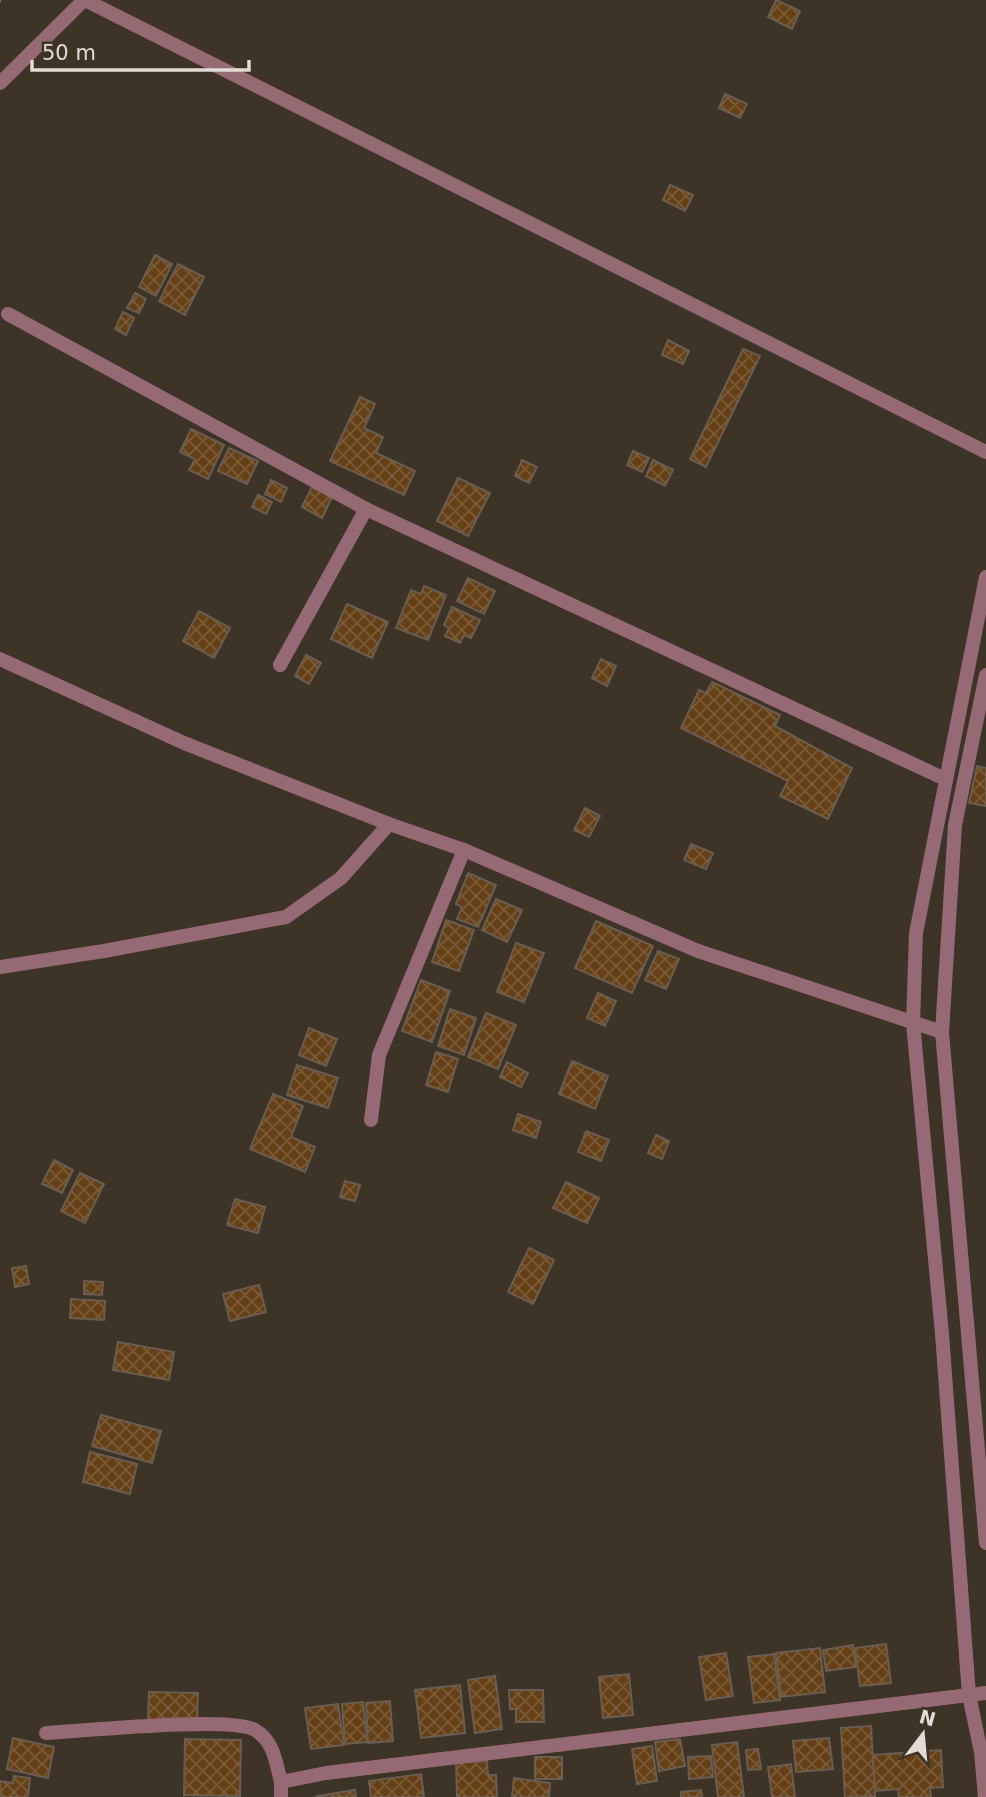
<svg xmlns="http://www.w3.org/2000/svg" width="986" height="1797" font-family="'DejaVu Sans',sans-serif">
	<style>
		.building { fill: url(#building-cross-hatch); stroke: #6a5d51; stroke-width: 2 }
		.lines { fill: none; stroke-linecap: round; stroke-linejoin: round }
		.path { stroke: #7a7266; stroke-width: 4.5; stroke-dasharray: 5 5; stroke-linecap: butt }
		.minor { stroke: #956a74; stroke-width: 14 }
	</style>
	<defs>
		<pattern id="building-cross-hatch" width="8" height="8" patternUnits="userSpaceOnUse" patternTransform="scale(1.75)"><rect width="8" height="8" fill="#654016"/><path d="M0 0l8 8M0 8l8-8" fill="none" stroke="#7b5b37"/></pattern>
	</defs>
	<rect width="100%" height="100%" fill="#3d3326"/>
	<g class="building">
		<polygon points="776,0 800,11 792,29 768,17"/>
		<polygon points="725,94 747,104 740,118 719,108"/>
		<polygon points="670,185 693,195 685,211 663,200"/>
		<polygon points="155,255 172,264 156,296 139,287"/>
		<polygon points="178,264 204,277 185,315 159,301"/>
		<polygon points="135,293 146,299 139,313 127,308"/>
		<polygon points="123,312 134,318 126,335 115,329"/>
		<polygon points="668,340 689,351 683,364 662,355"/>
		<polygon points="743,349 760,356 706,467 690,459"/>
		<polygon points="360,397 375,404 364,428 383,437 376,453 415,471 404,495 330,461"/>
		<polygon points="191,429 224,445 208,479 189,470 195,459 180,452"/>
		<polygon points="229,448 258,461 247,484 218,471"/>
		<polygon points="633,451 649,458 642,472 627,465"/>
		<polygon points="522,460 537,467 529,483 515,476"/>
		<polygon points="653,460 673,470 665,486 646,476"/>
		<polygon points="458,478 490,493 468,536 437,521"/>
		<polygon points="271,480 287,488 281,502 265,494"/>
		<polygon points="312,487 332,497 322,518 302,507"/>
		<polygon points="258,495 272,502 266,514 252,507"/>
		<polygon points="468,578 495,591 484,614 457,601"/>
		<polygon points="424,586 446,595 428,640 396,628 411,590 421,594"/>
		<polygon points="347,604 388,622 372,658 331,639"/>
		<polygon points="452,607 480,620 471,638 464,635 460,643 445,636 449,628 444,625"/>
		<polygon points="199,611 230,628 214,658 183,641"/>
		<polygon points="306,655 321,663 309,684 295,676"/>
		<polygon points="601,659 616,666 607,686 592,678"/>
		<polygon points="712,682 780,715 775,726 852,768 828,819 780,796 788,781 681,728 699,690 706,693"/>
		<polygon points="977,766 986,768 986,806 969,803"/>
		<polygon points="585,808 600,816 589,837 574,830"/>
		<polygon points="691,844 713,853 706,869 684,860"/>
		<polygon points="468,873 496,885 478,927 457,919 462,907 456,904"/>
		<polygon points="496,899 522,910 507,942 482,930"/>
		<polygon points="446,920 474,930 459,971 432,962"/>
		<polygon points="596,921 653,946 632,993 575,968"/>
		<polygon points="516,943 544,953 524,1002 497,992"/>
		<polygon points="658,951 679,959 666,989 645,980"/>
		<polygon points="421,980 450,991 432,1042 402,1031"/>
		<polygon points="598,993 616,1001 605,1026 587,1018"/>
		<polygon points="450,1009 476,1018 464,1055 438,1046"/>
		<polygon points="486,1013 516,1025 498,1069 468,1057"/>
		<polygon points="309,1028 337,1039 326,1066 299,1055"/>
		<polygon points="436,1052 458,1059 448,1092 426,1085"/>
		<polygon points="572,1061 608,1076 595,1109 559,1094"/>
		<polygon points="507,1062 528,1073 521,1087 500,1077"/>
		<polygon points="297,1065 338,1078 328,1108 287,1095"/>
		<polygon points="273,1094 303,1106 291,1137 315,1147 305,1172 250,1149"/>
		<polygon points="518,1114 541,1122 536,1138 513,1130"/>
		<polygon points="586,1131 609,1140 601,1161 578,1152"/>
		<polygon points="656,1135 669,1141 662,1159 648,1153"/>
		<polygon points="54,1160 73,1170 62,1193 42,1184"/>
		<polygon points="80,1173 104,1184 85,1223 61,1211"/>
		<polygon points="345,1181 360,1185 355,1201 340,1197"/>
		<polygon points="566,1182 599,1198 587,1223 553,1208"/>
		<polygon points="235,1199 265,1207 258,1233 227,1225"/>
		<polygon points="529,1248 554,1260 533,1304 508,1292"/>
		<polygon points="26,1266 29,1284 15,1287 12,1268"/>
		<polygon points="84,1281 103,1282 102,1295 84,1294"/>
		<polygon points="259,1285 266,1312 230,1321 223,1294"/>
		<polygon points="71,1299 105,1301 104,1320 70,1318"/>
		<polygon points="118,1342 174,1352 169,1380 113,1370"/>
		<polygon points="101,1415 161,1431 152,1463 92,1446"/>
		<polygon points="90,1452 137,1464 130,1494 83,1482"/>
		<polygon points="886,1644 891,1683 860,1686 855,1648"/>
		<polygon points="853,1645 856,1667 826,1671 823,1650"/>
		<polygon points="820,1648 825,1692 781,1697 776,1653"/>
		<polygon points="726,1653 733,1696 706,1700 699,1657"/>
		<polygon points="774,1654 780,1700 754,1703 748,1657"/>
		<polygon points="629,1674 633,1715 603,1718 599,1677"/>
		<polygon points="495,1676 502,1729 475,1733 468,1680"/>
		<polygon points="460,1685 465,1733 421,1738 415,1690"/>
		<polygon points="509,1690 543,1690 544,1722 516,1722 516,1709 510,1709"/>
		<polygon points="149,1692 198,1693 197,1722 148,1721"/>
		<polygon points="390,1701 393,1741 368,1743 366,1703"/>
		<polygon points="363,1702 367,1742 345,1744 342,1704"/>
		<polygon points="338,1704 344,1745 311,1749 305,1708"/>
		<polygon points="871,1726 875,1796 845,1797 841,1728"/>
		<polygon points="13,1738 54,1747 48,1778 7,1769"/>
		<polygon points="829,1738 833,1769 796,1772 793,1741"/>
		<polygon points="185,1739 241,1740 240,1796 184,1795"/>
		<polygon points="680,1739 685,1766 659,1771 655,1742"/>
		<polygon points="737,1742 744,1797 718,1797 712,1745"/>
		<polygon points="652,1746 657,1781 637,1784 632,1749"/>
		<polygon points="758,1749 761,1769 748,1770 746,1750"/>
		<polygon points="941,1750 943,1787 930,1788 931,1797 899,1797 898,1789 875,1791 873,1755"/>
		<polygon points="711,1756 713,1777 689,1779 688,1757"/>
		<rect x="535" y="1757" width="27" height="22"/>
		<polygon points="487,1761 488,1775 496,1775 497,1797 457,1797 456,1763"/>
		<polygon points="791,1764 795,1797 772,1797 768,1767"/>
		<polygon points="421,1774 424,1797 371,1797 369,1781"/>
		<polygon points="14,1776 30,1778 28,1797 0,1797 0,1781 13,1783"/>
		<polygon points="514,1778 550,1783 549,1797 512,1797"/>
		<polygon points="355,1790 356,1797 317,1797 317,1796"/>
		<polygon points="701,1790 702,1797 681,1797 681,1792"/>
	</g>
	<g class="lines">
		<polyline class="path" points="0,0 1,0"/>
		<g class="minor">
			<polyline points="85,0 986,452"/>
			<polyline points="0,83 84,0"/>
			<polyline points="8,314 366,509 945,779"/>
			<polyline points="0,659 184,743 389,824 464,850 698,951 942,1032"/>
			<polyline points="280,665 366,509"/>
			<polyline points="986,675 955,825 942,1032 986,1543"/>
			<polyline points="0,967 104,951 286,917 341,878 389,824"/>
			<polyline points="371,1120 379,1055 464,850"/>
			<path d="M 46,1733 C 83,1731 231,1716 255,1730 C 274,1741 276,1763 281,1782"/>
			<polyline points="281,1797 281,1782 326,1773 986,1693"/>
			<polyline points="985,1797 981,1752 969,1695 942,1334 913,1023 916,933 986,577"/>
		</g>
	</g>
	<g transform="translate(923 1734) rotate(16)" stroke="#3d3326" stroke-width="5" paint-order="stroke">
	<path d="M0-5L12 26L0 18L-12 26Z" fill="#e2dcd4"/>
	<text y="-10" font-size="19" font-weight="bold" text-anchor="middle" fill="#e2dcd4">N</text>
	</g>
	<path d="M32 60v10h217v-10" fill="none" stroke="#e2dcd4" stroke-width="3.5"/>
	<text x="42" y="60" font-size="21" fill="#e2dcd4" stroke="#3d3326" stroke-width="5" paint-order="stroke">50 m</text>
</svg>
